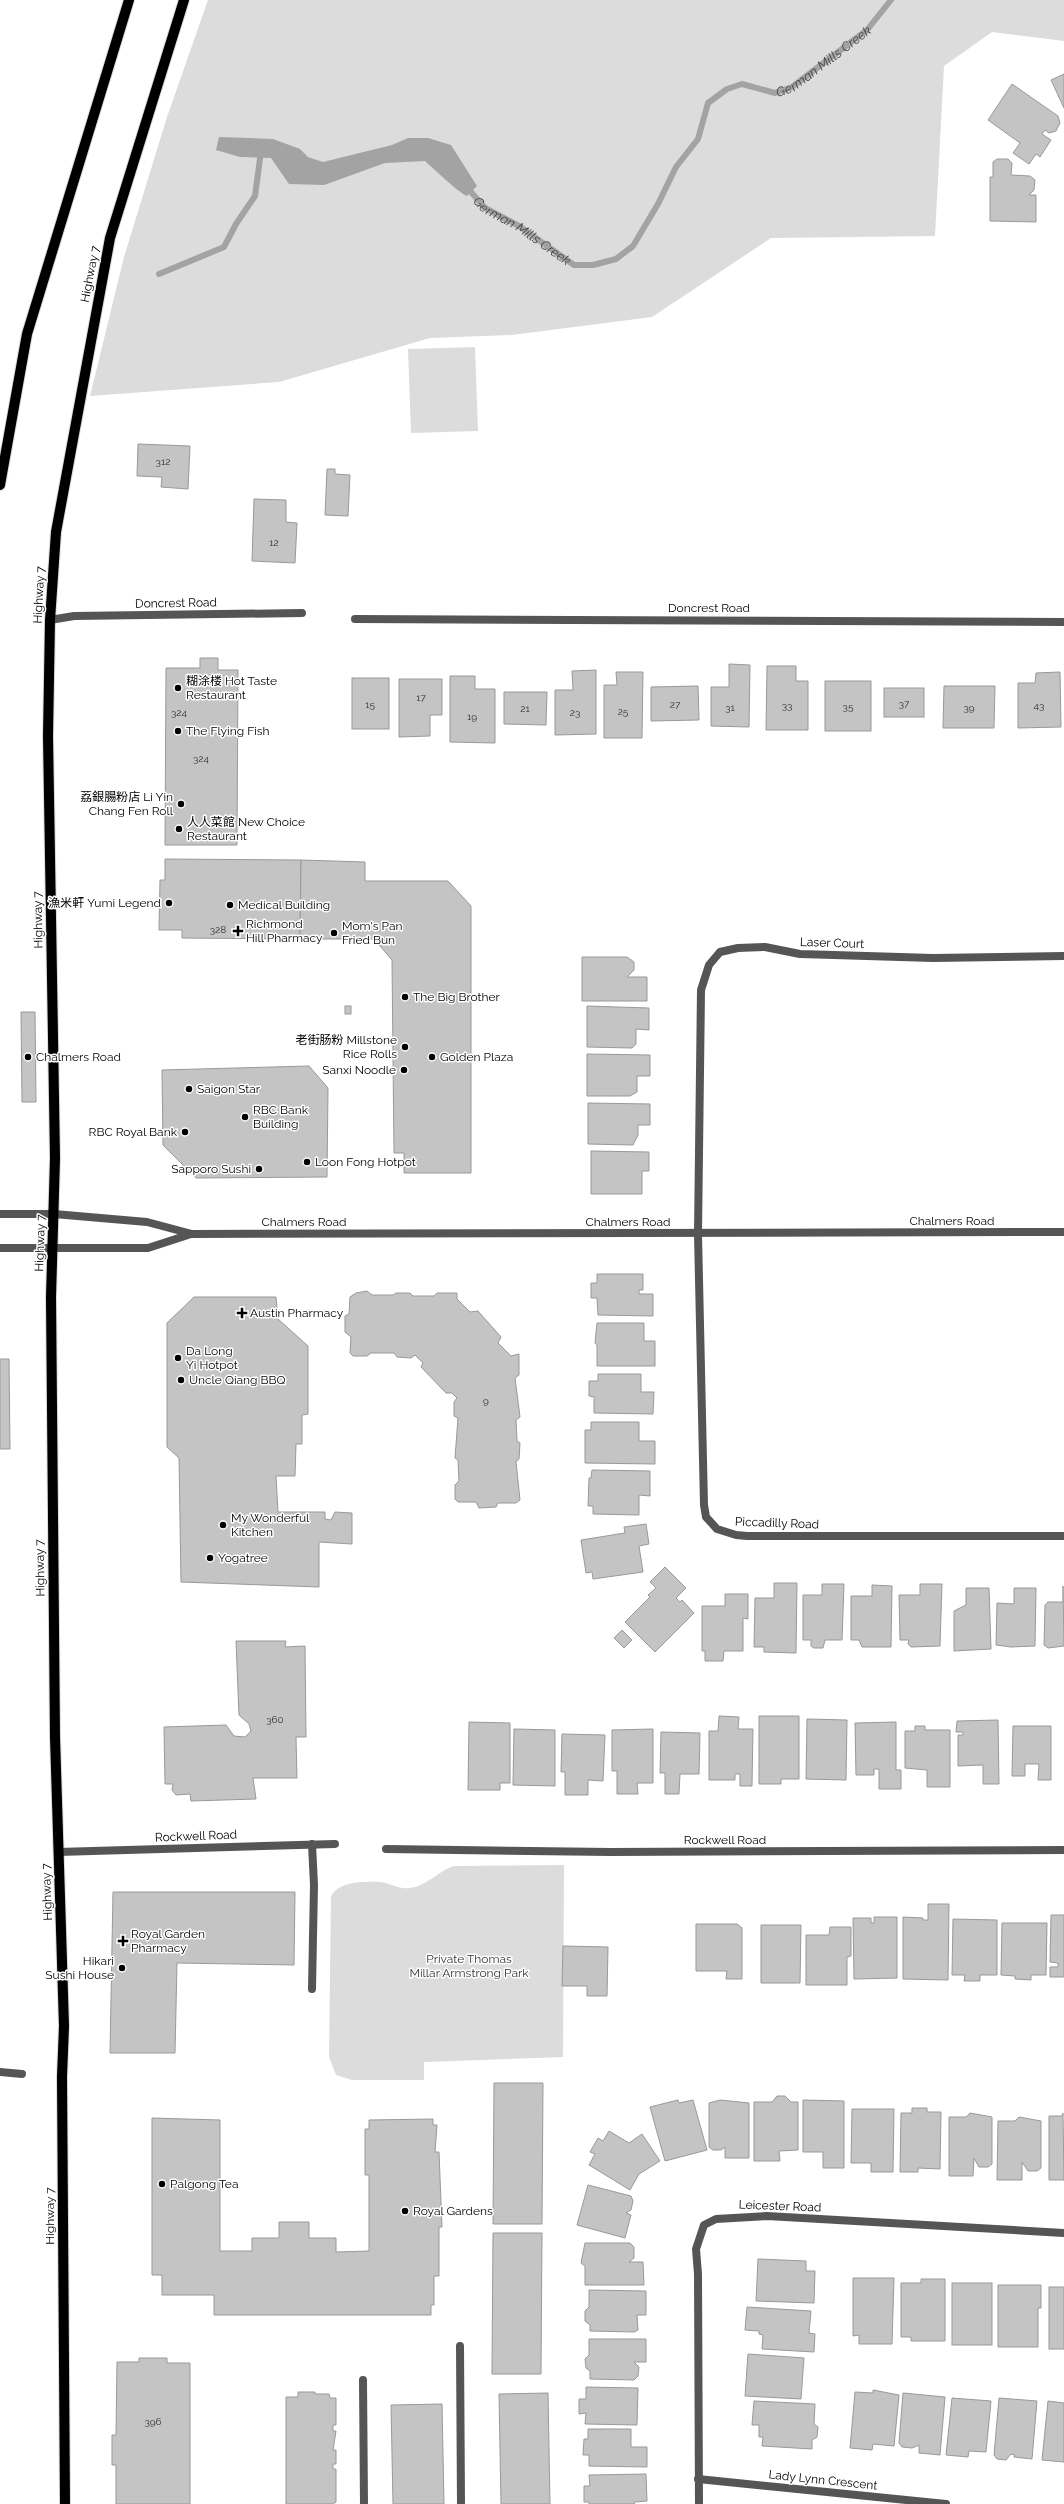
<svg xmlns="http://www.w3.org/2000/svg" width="1064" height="2504" font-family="Raleway,'Noto Sans SC',sans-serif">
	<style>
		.green { fill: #dcdcdc }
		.water { fill: #a3a3a3 }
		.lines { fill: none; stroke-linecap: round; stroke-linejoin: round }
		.stream { stroke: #a3a3a3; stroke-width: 6 }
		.building { fill: #c4c4c4; stroke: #999 }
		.primary-casing { stroke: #dbdbdb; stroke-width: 12 }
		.street { stroke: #555; stroke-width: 8 }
		.primary { stroke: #000; stroke-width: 10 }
		.poi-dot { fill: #000; stroke: #fff; stroke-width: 1.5 }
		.labels { text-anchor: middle; stroke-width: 3; stroke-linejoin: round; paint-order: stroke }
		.number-label { font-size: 10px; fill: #313131 }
		.street-label { font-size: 12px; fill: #000; stroke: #fff }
		.poi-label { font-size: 12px; fill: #000; stroke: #fff; text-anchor: start }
		.park-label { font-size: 12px; fill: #333; stroke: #fff }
		.water-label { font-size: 13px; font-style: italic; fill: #444; stroke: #fff }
	</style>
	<rect width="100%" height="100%" fill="#fff"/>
	<g class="green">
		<polygon points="208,0 1064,0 1064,41 992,32 944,66 935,236 771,238 652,317 512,335 430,338 279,382 90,396 124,257 167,117"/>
		<polygon points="475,347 478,431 411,433 408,349"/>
		<path d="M 564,1865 L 563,2057 L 424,2062 L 424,2080 L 352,2080 L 336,2075 L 329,2057 L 331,1896 C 340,1881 363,1881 380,1882 C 390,1883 400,1890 410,1888 C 427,1886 438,1871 454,1866 Z"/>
	</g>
	<path class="water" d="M 219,137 L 273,139 L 300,149 L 308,157 L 323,162 L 392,145 L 408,138 L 428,138 L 451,145 L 477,186 L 467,196 C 459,193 434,169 425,161 L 385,163 L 324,185 L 289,184 L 271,158 L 240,157 L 216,150 Z"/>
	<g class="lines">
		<g class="stream">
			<path id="s1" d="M 471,192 L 485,208 L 519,226 L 574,265 L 593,265 L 616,259 L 633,246 L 658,204 L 676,167 L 698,139 L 708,103 L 727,89 L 742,84 L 775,93 L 792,87 L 867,30 L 891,0"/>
			<polyline points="159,274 224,247 236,224 255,196 261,151"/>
		</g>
	</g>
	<g class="building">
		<polygon points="1064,74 1064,108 1051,80"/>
		<polygon points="1012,84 1058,116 1060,123 1056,131 1049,133 1045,130 1042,134 1051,140 1040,157 1036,154 1029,164 1013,153 1020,143 988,120"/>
		<polygon points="997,159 1008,159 1012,163 1011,175 1030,176 1035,180 1034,190 1029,195 1036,195 1036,222 990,221 990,177 993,177 993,162"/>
		<polygon points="138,444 190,446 188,489 161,487 162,477 137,476"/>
		<polygon points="327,469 335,469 335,474 350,475 348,516 325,515"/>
		<polygon points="254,499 286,500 286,522 297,523 295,563 252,561"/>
		<polygon points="200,658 218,658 218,670 238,670 237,845 165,845 166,668 200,668"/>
		<polygon points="729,664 750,665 749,727 711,726 711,687 729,687"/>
		<polygon points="767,666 796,666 796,681 808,681 808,730 766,730"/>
		<polygon points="596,670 596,734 555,735 555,690 573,690 572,671"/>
		<polygon points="616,672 643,672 642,738 604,738 604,685 617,685"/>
		<polygon points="1060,672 1061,727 1018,728 1018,683 1035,683 1036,673"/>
		<polygon points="450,676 475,676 475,689 495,689 495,743 450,742"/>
		<rect x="352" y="678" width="37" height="51"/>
		<polygon points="399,679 442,679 442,715 430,715 430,736 399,737"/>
		<rect x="825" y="681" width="46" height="50"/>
		<polygon points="698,686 699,720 651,721 651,687"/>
		<polygon points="944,686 995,686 994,728 943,728"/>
		<rect x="884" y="688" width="40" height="29"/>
		<polygon points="504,692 547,692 546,725 504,724"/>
		<polygon points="165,859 301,860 300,939 182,938 182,930 159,930 160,880 165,880"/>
		<polygon points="301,860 365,862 365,881 448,881 471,906 471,1173 404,1173 404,1153 394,1153 392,960 374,939 300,939"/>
		<polygon points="582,957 627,957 634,962 634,970 627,977 647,977 647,1001 582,1001"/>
		<rect x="345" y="1006" width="6" height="8"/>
		<polygon points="587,1006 649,1008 649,1030 636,1029 636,1044 632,1048 587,1047"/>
		<polygon points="21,1012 35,1012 36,1102 22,1102"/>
		<polygon points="587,1054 650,1055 650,1076 637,1076 637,1092 630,1096 587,1096"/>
		<polygon points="309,1066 328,1088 327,1177 196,1178 163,1145 162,1070"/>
		<polygon points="588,1103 650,1104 650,1125 638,1125 638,1135 633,1145 588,1144"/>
		<polygon points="591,1151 649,1152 649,1171 642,1171 642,1194 591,1194"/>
		<polygon points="597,1274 643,1274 643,1290 639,1290 639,1294 653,1294 653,1316 598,1315 597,1298 591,1298 591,1283 597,1283"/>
		<polygon points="367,1291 372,1295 393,1295 396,1293 410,1293 413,1296 434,1296 437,1293 457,1293 457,1299 470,1312 478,1311 501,1337 498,1343 511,1356 519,1354 519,1375 515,1378 520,1417 516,1420 517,1441 520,1443 519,1459 516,1462 520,1500 516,1503 498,1503 496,1507 479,1508 476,1502 458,1502 455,1499 455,1485 459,1481 458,1460 455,1458 458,1418 454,1416 454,1402 457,1398 452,1393 446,1393 421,1367 423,1363 415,1355 411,1358 397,1357 394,1353 371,1353 367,1356 353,1356 350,1353 351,1337 345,1332 345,1316 349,1314 350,1297 356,1293"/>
		<polygon points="194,1297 276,1297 278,1319 308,1346 308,1414 302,1415 302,1444 296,1444 295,1476 276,1476 278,1512 325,1512 325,1519 331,1520 335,1512 352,1513 352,1544 319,1542 319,1587 181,1582 179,1458 167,1447 167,1323"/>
		<polygon points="597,1323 644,1323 644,1341 655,1341 655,1366 597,1366 597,1345 595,1343"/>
		<polygon points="0,1359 9,1359 10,1449 0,1449"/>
		<polygon points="598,1374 641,1374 641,1392 654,1392 653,1414 594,1413 594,1397 589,1396 589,1381 598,1381"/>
		<polygon points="591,1422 639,1422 639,1441 655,1441 655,1464 585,1463 585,1430 591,1430"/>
		<polygon points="592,1470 650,1471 650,1496 639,1495 639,1515 593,1514 593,1506 588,1506 589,1478 591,1478"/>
		<polygon points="646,1524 649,1544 639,1546 643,1572 593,1579 592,1572 586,1573 581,1540 625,1533 624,1527"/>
		<polygon points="665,1567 686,1588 676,1598 680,1602 682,1600 694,1613 655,1652 625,1622 650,1597 648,1595 656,1588 650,1582"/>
		<polygon points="774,1583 797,1583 796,1653 764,1652 764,1647 754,1647 755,1598 774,1598"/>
		<polygon points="822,1584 844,1584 842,1640 825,1640 823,1648 814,1648 811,1646 811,1640 803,1640 803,1595 822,1595"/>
		<polygon points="920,1584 942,1584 940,1646 911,1647 908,1644 909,1640 900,1640 899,1595 920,1595"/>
		<polygon points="872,1585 892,1586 891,1647 862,1647 859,1640 851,1640 851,1596 872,1596"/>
		<polygon points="1063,1586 1064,1646 1048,1648 1044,1645 1045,1605 1048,1602 1063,1602"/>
		<polygon points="966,1588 989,1588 991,1649 954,1651 954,1611 966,1605"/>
		<polygon points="1014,1588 1036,1588 1035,1646 1011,1647 996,1645 997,1603 1014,1604"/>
		<polygon points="725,1594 748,1594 748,1619 743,1618 743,1651 724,1651 723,1661 705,1661 705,1651 702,1651 702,1606 725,1606"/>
		<polygon points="622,1630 632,1640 624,1648 614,1638"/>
		<polygon points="236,1641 286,1641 285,1647 305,1646 306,1737 296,1737 297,1778 253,1778 256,1799 191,1801 190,1794 176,1795 172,1790 173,1784 165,1784 164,1727 226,1725 234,1736 245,1737 251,1731 249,1724 239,1715"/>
		<polygon points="719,1716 739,1717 738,1729 753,1729 752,1786 740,1786 740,1774 735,1774 735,1780 709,1780 709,1731 718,1731"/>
		<polygon points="759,1716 799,1716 799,1779 781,1779 781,1784 759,1784"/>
		<polygon points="807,1719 847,1720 846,1780 806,1779"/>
		<polygon points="998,1720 999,1784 983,1784 983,1765 958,1766 958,1735 963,1735 963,1732 956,1732 957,1721"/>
		<polygon points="469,1722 510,1723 510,1783 500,1783 500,1790 468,1790"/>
		<polygon points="896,1722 896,1770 901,1770 901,1789 879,1789 879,1769 874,1769 874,1775 856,1775 855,1723"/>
		<polygon points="915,1726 925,1726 925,1730 950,1730 950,1787 927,1787 927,1770 905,1768 905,1731 915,1731"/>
		<polygon points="1013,1726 1051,1726 1051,1780 1038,1780 1039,1764 1025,1764 1025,1776 1012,1776"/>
		<polygon points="514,1729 555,1730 555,1786 513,1785"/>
		<polygon points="653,1729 653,1783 637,1783 638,1794 617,1794 617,1771 612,1771 612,1730"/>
		<polygon points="661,1732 700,1733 699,1774 680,1774 679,1794 665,1794 665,1773 660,1773"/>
		<polygon points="562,1734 605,1735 603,1781 588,1780 588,1795 565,1795 565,1772 561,1772"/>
		<polygon points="113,1892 295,1892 294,1965 177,1963 175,2053 110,2053"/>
		<polygon points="928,1904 949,1904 948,1980 903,1979 903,1917 923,1918 923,1920 928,1920"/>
		<polygon points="1051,1915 1064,1915 1064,1977 1050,1977 1050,1967 1058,1967 1058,1963 1050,1962"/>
		<polygon points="874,1917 897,1917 897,1978 854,1979 853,1918 871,1918 871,1923 874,1923"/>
		<polygon points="953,1919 997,1920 997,1975 980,1975 980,1981 964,1981 965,1975 952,1975"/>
		<polygon points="1002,1923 1047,1923 1046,1975 1031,1975 1031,1980 1015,1979 1015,1976 1001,1975"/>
		<polygon points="696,1924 737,1924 742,1928 742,1979 726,1979 727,1971 696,1971"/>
		<polygon points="761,1925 801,1925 800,1983 761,1983"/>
		<polygon points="830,1927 851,1927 851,1956 847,1957 847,1985 806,1985 806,1935 829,1935"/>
		<polygon points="563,1946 608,1947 607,1996 587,1996 587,1986 562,1986"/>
		<polygon points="494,2083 543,2083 542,2224 493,2224"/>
		<polygon points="777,2096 785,2096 791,2102 798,2102 798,2150 779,2151 780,2161 754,2161 754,2102 772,2102"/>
		<polygon points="678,2100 679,2103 693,2100 707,2150 665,2161 650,2107"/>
		<polygon points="720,2100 749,2103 749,2158 725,2158 725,2147 721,2150 713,2150 709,2147 709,2103"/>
		<polygon points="803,2100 844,2101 844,2168 823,2168 823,2152 803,2152"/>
		<polygon points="912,2108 927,2108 927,2112 941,2112 940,2169 918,2168 918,2172 900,2172 901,2113 912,2113"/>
		<polygon points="852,2109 894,2109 893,2172 871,2172 871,2163 851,2163"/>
		<polygon points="970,2113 992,2117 992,2164 988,2167 979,2167 974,2158 973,2176 949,2176 949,2117 966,2117"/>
		<polygon points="1063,2113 1064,2180 1049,2180 1049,2116 1062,2116"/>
		<polygon points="1019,2117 1041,2121 1041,2168 1037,2171 1028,2171 1022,2162 1022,2180 997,2180 998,2121 1015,2121"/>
		<polygon points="152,2118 220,2120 220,2251 252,2251 252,2238 279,2238 279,2222 309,2222 309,2238 336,2238 336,2252 369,2251 369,2175 365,2175 365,2129 369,2129 369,2120 433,2119 433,2125 437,2125 435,2152 439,2152 442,2227 439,2227 439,2276 434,2276 434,2305 431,2305 431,2315 214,2315 214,2295 162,2295 162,2275 152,2275"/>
		<polygon points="609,2131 629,2143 642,2134 660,2161 639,2174 630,2190 589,2165 595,2154 590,2152 598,2138 603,2141"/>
		<polygon points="588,2185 631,2196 633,2201 631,2210 626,2213 631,2215 625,2238 577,2225"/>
		<polygon points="493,2233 542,2233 541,2374 492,2374"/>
		<polygon points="585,2243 630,2243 634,2247 634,2258 629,2262 643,2262 644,2285 585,2285 585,2266 581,2263"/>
		<polygon points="758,2259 806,2261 806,2271 815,2271 814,2303 756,2301"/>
		<polygon points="853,2278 894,2278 892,2344 859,2344 859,2335 853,2336"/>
		<polygon points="921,2279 945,2279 945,2341 911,2341 911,2337 901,2337 901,2283 921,2283"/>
		<rect x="952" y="2283" width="40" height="62"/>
		<polygon points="998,2285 1041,2285 1041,2308 1038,2308 1038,2347 998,2347"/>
		<rect x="1049" y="2287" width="15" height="62"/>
		<polygon points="589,2290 646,2291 646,2315 637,2315 638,2330 634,2332 590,2331 590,2325 585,2321 585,2311 589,2307"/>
		<polygon points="747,2307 811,2311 809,2333 815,2334 814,2352 762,2349 763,2335 759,2334 759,2331 745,2330"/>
		<polygon points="589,2339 646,2339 646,2362 634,2362 639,2367 638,2376 634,2380 590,2379 590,2371 586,2368 585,2359 589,2355"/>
		<polygon points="748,2354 804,2358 801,2399 745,2396"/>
		<polygon points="139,2358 167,2358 167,2363 190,2363 190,2504 116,2504 116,2465 112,2465 112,2435 116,2435 117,2362 139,2362"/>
		<polygon points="586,2387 638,2388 637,2425 585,2424 586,2413 579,2414 579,2399 586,2399"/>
		<polygon points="873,2390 899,2395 894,2446 873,2444 872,2450 850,2448 855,2392 873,2393"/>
		<polygon points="298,2392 315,2392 315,2394 329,2394 330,2398 336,2398 336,2425 333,2425 333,2431 336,2431 333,2450 336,2450 336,2464 333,2464 333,2469 336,2469 336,2502 333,2504 286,2504 286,2397 298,2397"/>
		<polygon points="548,2393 550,2504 501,2504 499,2394"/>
		<polygon points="903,2393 945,2397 940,2455 919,2453 919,2445 912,2448 902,2447 899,2443"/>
		<polygon points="952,2398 991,2401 986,2452 969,2451 968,2457 946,2455"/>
		<polygon points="999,2398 1037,2401 1032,2459 1014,2457 1015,2455 1011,2454 1006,2460 997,2459 994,2455"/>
		<polygon points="754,2401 815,2404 814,2424 818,2427 817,2437 812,2440 812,2449 762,2446 763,2437 759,2437 759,2425 752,2425"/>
		<polygon points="1048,2401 1064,2403 1064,2462 1042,2460"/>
		<polygon points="442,2404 444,2504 393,2504 391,2405"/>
		<polygon points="588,2429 631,2429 631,2447 647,2447 647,2467 589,2466 589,2455 583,2455 584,2439 588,2439"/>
		<polygon points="646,2474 647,2501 635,2502 634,2504 589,2504 589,2502 584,2502 584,2486 590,2486 589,2475"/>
	</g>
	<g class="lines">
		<g class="primary-casing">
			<g id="primary">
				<polyline points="0,485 27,334 129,0"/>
				<polyline points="65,2504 62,2077 64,2026 55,1737 51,1297 55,1158 48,736 50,620 56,532 110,238 184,0"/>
			</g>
		</g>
		<g class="street">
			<polyline points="355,619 1064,622"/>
			<polyline points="50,620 74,616 302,613"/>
			<polyline points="1064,956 933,958 800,954 765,947 738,948 720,952 709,965 701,990 698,1234 704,1505 706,1517 717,1529 736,1535 747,1536 1064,1536"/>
			<polyline points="0,1214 54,1214 147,1222 192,1234 1064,1232"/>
			<polyline points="0,1248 148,1248 191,1234"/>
			<polyline points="312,1844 314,1885 312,1989"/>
			<polyline points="386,1849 611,1852 1064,1850"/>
			<polyline points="58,1852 335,1844"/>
			<polyline points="0,2072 22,2074"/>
			<polyline points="460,2346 461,2504"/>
			<polyline points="363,2380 364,2504"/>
			<polyline points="698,2479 946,2504"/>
			<polyline points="699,2504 698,2274 696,2249 704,2225 716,2219 767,2216 1064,2233"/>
		</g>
		<use href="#primary" class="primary"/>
	</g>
	<g class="poi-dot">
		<circle cx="178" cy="688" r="4"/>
		<circle cx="178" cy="731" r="4"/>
		<circle cx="181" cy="804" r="4"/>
		<circle cx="179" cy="829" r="4"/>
		<circle cx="169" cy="903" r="4"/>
		<circle cx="230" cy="905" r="4"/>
		<path d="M236 925h4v4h4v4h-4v4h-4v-4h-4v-4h4z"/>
		<circle cx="334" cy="933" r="4"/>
		<circle cx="405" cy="997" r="4"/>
		<circle cx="405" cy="1047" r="4"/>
		<circle cx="28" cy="1057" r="4"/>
		<circle cx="432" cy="1057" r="4"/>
		<circle cx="404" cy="1070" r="4"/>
		<circle cx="189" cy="1089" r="4"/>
		<circle cx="245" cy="1117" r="4"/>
		<circle cx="185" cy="1132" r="4"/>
		<circle cx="307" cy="1162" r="4"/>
		<circle cx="259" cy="1169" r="4"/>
		<path d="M240 1307h4v4h4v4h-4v4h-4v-4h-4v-4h4z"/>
		<circle cx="178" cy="1358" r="4"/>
		<circle cx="181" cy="1380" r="4"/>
		<circle cx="223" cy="1525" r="4"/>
		<circle cx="210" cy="1558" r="4"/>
		<path d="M121 1935h4v4h4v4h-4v4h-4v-4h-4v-4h4z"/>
		<circle cx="122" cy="1968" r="4"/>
		<circle cx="162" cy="2184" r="4"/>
		<circle cx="405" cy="2211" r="4"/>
	</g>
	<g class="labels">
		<g class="number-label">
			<text x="163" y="465">312</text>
			<text x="274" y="546">12</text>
			<text x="421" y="701">17</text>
			<text x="904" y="707">37</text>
			<text x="370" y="708">15</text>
			<text x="675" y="708">27</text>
			<text x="787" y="709">33</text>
			<text x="1039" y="709">43</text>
			<text x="848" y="710">35</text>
			<text x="730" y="711">31</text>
			<text x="969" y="711">39</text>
			<text x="525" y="712">21</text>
			<text x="623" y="715">25</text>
			<text x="179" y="716">324</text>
			<text x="575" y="716">23</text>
			<text x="472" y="720">19</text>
			<text x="201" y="762">324</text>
			<text x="218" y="933">328</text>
			<text x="486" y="1404">9</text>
			<text x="275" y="1723">360</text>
			<text x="153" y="2425">396</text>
		</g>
		<g class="street-label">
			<text transform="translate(90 274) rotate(-79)" y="4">Highway 7</text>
			<text transform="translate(39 595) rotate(-87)" y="4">Highway 7</text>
			<text transform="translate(176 603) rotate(-1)" y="4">Doncrest Road</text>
			<text x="709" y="612">Doncrest Road</text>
			<text transform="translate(38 920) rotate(-91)" y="4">Highway 7</text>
			<text transform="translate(832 943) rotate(2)" y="4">Laser Court</text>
			<text x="952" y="1225">Chalmers Road</text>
			<text x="304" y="1226">Chalmers Road</text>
			<text x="628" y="1226">Chalmers Road</text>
			<text transform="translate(40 1243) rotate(-88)" y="4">Highway 7</text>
			<text transform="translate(777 1523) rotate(2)" y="4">Piccadilly Road</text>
			<text transform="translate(40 1568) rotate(-91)" y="4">Highway 7</text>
			<text transform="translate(196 1836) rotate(-2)" y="4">Rockwell Road</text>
			<text x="725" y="1844">Rockwell Road</text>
			<text transform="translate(47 1892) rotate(-92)" y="4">Highway 7</text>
			<text transform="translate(780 2206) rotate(2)" y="4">Leicester Road</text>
			<text transform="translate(50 2216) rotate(-90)" y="4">Highway 7</text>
			<text transform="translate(823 2480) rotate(6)" y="4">Lady Lynn Crescent</text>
		</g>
		<g class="poi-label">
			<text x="186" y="685">糊涂楼 Hot Taste<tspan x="186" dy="14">Restaurant</tspan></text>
			<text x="186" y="735">The Flying Fish</text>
			<text x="173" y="801" text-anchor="end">荔銀腸粉店 Li Yin<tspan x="173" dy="14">Chang Fen Roll</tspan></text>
			<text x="187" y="826">人人菜館 New Choice<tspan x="187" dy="14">Restaurant</tspan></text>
			<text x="161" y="907" text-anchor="end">漁米軒 Yumi Legend</text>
			<text x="238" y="909">Medical Building</text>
			<text x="246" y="928">Richmond<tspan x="246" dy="14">Hill Pharmacy</tspan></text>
			<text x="342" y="930">Mom's Pan<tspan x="342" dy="14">Fried Bun</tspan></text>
			<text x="413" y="1001">The Big Brother</text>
			<text x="397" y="1044" text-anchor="end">老街肠粉 Millstone<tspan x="397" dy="14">Rice Rolls</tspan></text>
			<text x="36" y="1061">Chalmers Road</text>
			<text x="440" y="1061">Golden Plaza</text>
			<text x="396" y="1074" text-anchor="end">Sanxi Noodle</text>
			<text x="197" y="1093">Saigon Star</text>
			<text x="253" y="1114">RBC Bank<tspan x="253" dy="14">Building</tspan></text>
			<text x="177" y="1136" text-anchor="end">RBC Royal Bank</text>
			<text x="315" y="1166">Loon Fong Hotpot</text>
			<text x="251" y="1173" text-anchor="end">Sapporo Sushi</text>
			<text x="250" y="1317">Austin Pharmacy</text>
			<text x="186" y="1355">Da Long<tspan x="186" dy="14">Yi Hotpot</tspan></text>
			<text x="189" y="1384">Uncle Qiang BBQ</text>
			<text x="231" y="1522">My Wonderful<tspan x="231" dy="14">Kitchen</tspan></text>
			<text x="218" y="1562">Yogatree</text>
			<text x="131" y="1938">Royal Garden<tspan x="131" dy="14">Pharmacy</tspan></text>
			<text x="114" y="1965" text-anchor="end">Hikari<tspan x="114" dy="14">Sushi House</tspan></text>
			<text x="170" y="2188">Palgong Tea</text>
			<text x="413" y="2215">Royal Gardens</text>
		</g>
		<g class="park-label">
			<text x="469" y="1963">Private Thomas<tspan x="469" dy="14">Millar Armstrong Park</tspan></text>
		</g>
		<g class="water-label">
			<text dy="5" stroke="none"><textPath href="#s1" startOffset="486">German Mills Creek</textPath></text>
			<text dy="5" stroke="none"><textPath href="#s1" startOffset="65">German Mills Creek</textPath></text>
		</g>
	</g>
</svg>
